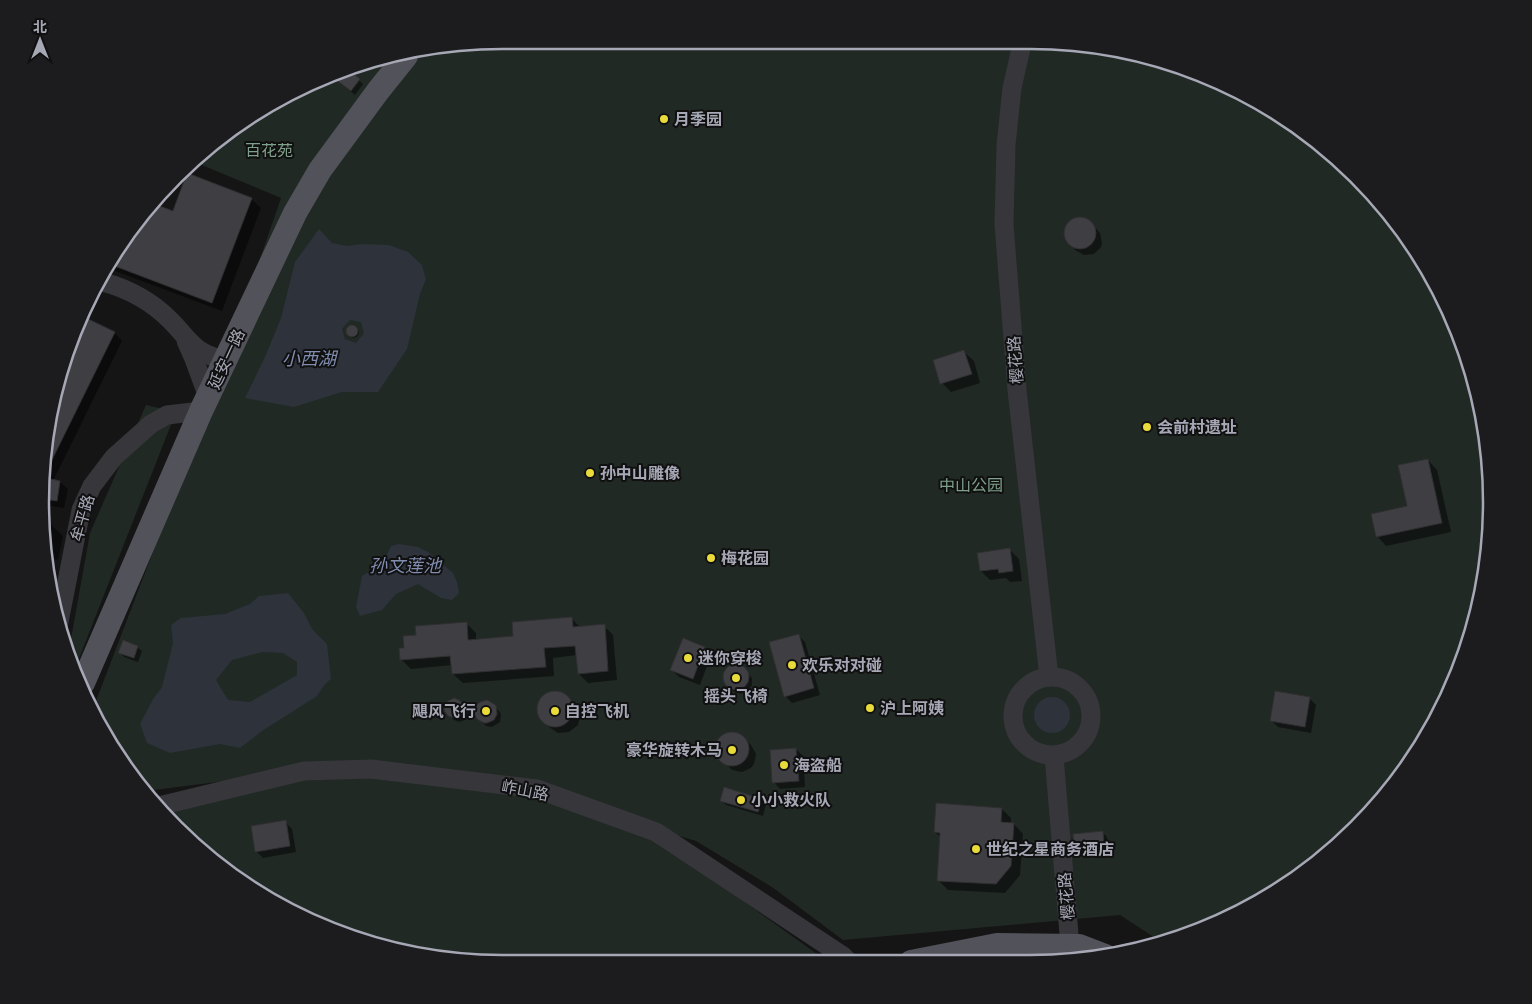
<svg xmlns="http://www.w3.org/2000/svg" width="1532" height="1004" font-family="'Roboto Condensed','Noto Sans SC',sans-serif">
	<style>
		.green { fill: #212924 }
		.water { fill: #2d323b; fill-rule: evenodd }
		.shadow { fill: #0007 }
		.building { fill: #3f3f43; stroke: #302f32 }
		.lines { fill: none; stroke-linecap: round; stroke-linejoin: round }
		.minor { stroke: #36363b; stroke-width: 19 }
		.major { stroke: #52525a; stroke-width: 24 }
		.poi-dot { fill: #e9db3a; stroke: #101011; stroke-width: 2 }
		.labels { text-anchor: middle; stroke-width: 4; stroke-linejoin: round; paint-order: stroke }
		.poi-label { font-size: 16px; font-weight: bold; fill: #a7a8b6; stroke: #101011; text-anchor: start }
		.park-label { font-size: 16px; fill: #7fa08a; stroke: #101011 }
		.street-label { font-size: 16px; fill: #a7a8b6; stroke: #101011 }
		.water-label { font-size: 18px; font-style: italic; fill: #808daf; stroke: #101011 }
		.rim { fill: none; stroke: #a7a8b6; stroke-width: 2.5 }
	</style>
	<rect width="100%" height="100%" fill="#151516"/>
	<g class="green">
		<polygon points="502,40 1091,44 1207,75 1334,154 1396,221 1444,297 1476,382 1491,471 1488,562 1468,650 1430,733 1378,806 1311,868 1234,916 1163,943 1120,915 843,940 772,887 696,841 603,813 537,789 304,771 146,791 118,758 94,706 212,398 281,198 197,163 245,118 354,64"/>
		<polygon points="146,405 176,412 76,666 69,650 90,533"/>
		<polygon points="377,775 536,795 653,836 828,962 442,960 325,929 198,850 163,810 306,777"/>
	</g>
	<g class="water">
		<path d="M 319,229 L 332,243 L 347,246 L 362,244 L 389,245 L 408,252 L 422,265 L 426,279 L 420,294 L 407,349 L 378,392 L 342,392 L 294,407 L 245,398 L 265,357 L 281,318 L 295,262 ZM 350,320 L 361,322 L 364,333 L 356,343 L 345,339 L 342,329 Z"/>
		<polygon points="399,544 418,547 428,552 453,573 457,582 459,593 452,600 441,598 418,584 396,594 382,610 360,616 356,607 362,576 383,563 391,546"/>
		<path d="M 288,593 L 304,613 L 312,629 L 327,644 L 331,679 L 325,684 L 317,696 L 262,731 L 240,748 L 220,744 L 170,753 L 147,743 L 140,724 L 153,699 L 162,687 L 173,643 L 171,625 L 181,618 L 225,614 L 250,604 L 259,596 ZM 263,652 L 283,653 L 297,662 L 297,675 L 250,702 L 228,700 L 216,680 L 232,660 Z"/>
		<circle cx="1052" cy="715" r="18"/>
	</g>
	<g class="shadow">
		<polygon points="345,69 363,84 355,95 332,76"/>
		<polygon points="251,199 261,208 222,311 110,269 136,221 153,205 173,212"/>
		<polygon points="1081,218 1090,222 1100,233 1102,243 1101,247 1094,254 1084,255 1075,250 1065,238 1066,227 1072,220"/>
		<polygon points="84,318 115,333 122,341 53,481 60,482 68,489 64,508 44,505 41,472 62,368 69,354 65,352"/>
		<circle cx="353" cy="332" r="6"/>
		<polygon points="964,352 974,361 980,383 951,392 942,383"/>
		<polygon points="1428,460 1437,470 1451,532 1386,546 1377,536 1409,507"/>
		<polygon points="46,522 48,522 63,536 58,560 49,558"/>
		<polygon points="1009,549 1019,559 1022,581 1010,582 1006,578 990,580 981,571"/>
		<polygon points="52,579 62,590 56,620"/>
		<polygon points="571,618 581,628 604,626 613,635 617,680 588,683 579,674 577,655 553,658 554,676 463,683 453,674 452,665 411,669 401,659 406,649 417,636 466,623 476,633 476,640 515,637"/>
		<polygon points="798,635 805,642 820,695 792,703 785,696"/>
		<polygon points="137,647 142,651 138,662 124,657 119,652"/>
		<polygon points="704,648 711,655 700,685 679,677 672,670"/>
		<polygon points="734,666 742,667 752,678 752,685 748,691 741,694 733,691 724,679 724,676 728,669"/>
		<polygon points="557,692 567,697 578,709 579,720 578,725 569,732 558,733 549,727 542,719 538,709 542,699 551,693"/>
		<polygon points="1309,698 1316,705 1311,733 1278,727 1271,720"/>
		<polygon points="459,701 470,714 465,720 459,722 454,720 449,715"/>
		<polygon points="490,703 500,712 501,715 500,722 492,727 486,726 481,721"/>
		<polygon points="735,734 744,738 751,745 756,754 754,764 751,768 742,772 732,770 718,754 718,743 725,735"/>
		<polygon points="796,749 803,756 805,787 780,789 774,782"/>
		<polygon points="725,788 762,800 766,804 763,816 726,805 721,800"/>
		<polygon points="1002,809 1011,818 1011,824 1014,824 1023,834 1020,875 1005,893 948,890 938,880 941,838 935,832"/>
		<polygon points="285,822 292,829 296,852 263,858 256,851"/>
		<polygon points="1103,833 1107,837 1108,850 1079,852 1075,848"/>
	</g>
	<g class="building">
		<polygon points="346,68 360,79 351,91 331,76"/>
		<polygon points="187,173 252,198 212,303 112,265 136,221 154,204 173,211"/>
		<circle cx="1080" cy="233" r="16"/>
		<polygon points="84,317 115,332 44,476 41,475 41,472 63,364 69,351 66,350"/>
		<circle cx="352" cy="331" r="6"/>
		<polygon points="964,350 972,374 940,384 933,360"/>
		<polygon points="1428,459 1442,523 1376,537 1371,514 1407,506 1398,465"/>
		<polygon points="42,477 60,481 57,501 44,499"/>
		<polygon points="1010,548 1013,571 999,573 998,569 980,571 977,553"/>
		<polygon points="572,617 573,627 605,624 608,671 578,674 575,646 544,648 546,667 452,674 450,656 400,660 399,648 404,648 403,636 416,635 415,626 467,622 468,640 513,636 512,622"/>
		<polygon points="799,634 814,688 784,697 769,642"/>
		<polygon points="683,638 705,647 693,679 670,670"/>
		<polygon points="123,640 138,646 134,658 118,653"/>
		<circle cx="736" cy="677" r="13"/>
		<polygon points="1275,691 1310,697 1305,727 1270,721"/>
		<circle cx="555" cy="709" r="18"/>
		<polygon points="454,698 459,700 466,709 460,716 454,718 448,716 444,710 445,703 448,701"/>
		<polygon points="487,700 494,704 496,706 497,714 494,720 487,723 484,723 477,719 472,710 480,702"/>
		<circle cx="732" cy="749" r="17"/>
		<polygon points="796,748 799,781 772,783 770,750"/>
		<polygon points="724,787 762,799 758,812 720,801"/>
		<polygon points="936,803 1002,808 1001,822 1014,823 1011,866 996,884 937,881 940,833 934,832"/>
		<polygon points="286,820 290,846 255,852 251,826"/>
		<polygon points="1103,831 1104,846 1074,848 1073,834"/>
	</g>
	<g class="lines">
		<g class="minor">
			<polyline points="1022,44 1012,88 1006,145 1004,224 1017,390 1049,677"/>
			<path d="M 103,282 C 129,289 151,301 170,320 C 191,341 194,354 226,360"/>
			<polyline points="186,341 194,359 208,397"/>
			<polyline points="58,627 81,510 92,486 114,457 151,424 167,415 201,411"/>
			<circle cx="1052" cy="716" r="39"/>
			<polyline points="1054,756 1070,946"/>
			<polyline points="159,806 304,771 371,769 537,789 656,832 843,956 849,962"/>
		</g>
		<g class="major">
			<polyline points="83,683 201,411 295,213 320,170 378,91 406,56"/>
			<polyline points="911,962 997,945 1079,946 1105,956"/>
		</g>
	</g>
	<g class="poi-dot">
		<circle cx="664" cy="119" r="5"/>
		<circle cx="1147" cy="427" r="5"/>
		<circle cx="590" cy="473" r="5"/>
		<circle cx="711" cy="558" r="5"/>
		<circle cx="688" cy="658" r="5"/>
		<circle cx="792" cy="665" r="5"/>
		<circle cx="736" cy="678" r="5"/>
		<circle cx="870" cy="708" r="5"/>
		<circle cx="486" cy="711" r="5"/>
		<circle cx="555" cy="711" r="5"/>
		<circle cx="732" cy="750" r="5"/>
		<circle cx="784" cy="765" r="5"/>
		<circle cx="741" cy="800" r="5"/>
		<circle cx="976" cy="849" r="5"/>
	</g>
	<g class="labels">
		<g class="poi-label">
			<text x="674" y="125">月季园</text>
			<text x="1157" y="433">会前村遗址</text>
			<text x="600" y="479">孙中山雕像</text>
			<text x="721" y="564">梅花园</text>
			<text x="698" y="664">迷你穿梭</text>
			<text x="802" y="671">欢乐对对碰</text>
			<text x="736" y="702" text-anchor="middle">摇头飞椅</text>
			<text x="880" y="714">沪上阿姨</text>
			<text x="476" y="717" text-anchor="end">飓风飞行</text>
			<text x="565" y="717">自控飞机</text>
			<text x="722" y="756" text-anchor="end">豪华旋转木马</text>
			<text x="794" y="771">海盗船</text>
			<text x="751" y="806">小小救火队</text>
			<text x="986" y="855">世纪之星商务酒店</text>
		</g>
		<g class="park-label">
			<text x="269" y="156">百花苑</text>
			<text x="971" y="491">中山公园</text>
		</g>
		<g class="street-label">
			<text transform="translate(226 359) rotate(-65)" y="6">延安一路</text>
			<text transform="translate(1015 360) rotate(-94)" y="6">樱花路</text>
			<text transform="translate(82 518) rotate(-74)" y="6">牟平路</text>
			<text transform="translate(525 790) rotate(11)" y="6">岞山路</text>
			<text transform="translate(1066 896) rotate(-95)" y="6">樱花路</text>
		</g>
		<g class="water-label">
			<text x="309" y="365">小西湖</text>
			<text x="405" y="572">孙文莲池</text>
		</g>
	</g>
	<path d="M0 0H1532V1004H0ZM502 49H1030A453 453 0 0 1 1483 502V502A453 453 0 0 1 1030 955H502A453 453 0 0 1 49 502V502A453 453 0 0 1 502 49Z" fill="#1c1c1e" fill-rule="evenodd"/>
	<path class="rim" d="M502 49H1030A453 453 0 0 1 1483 502V502A453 453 0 0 1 1030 955H502A453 453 0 0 1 49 502V502A453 453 0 0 1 502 49Z"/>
	<g transform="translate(40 40)" stroke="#101011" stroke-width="4" paint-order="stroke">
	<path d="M0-4L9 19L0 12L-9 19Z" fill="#a7a8b6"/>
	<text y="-8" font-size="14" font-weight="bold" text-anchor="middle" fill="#a7a8b6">北</text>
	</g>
</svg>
